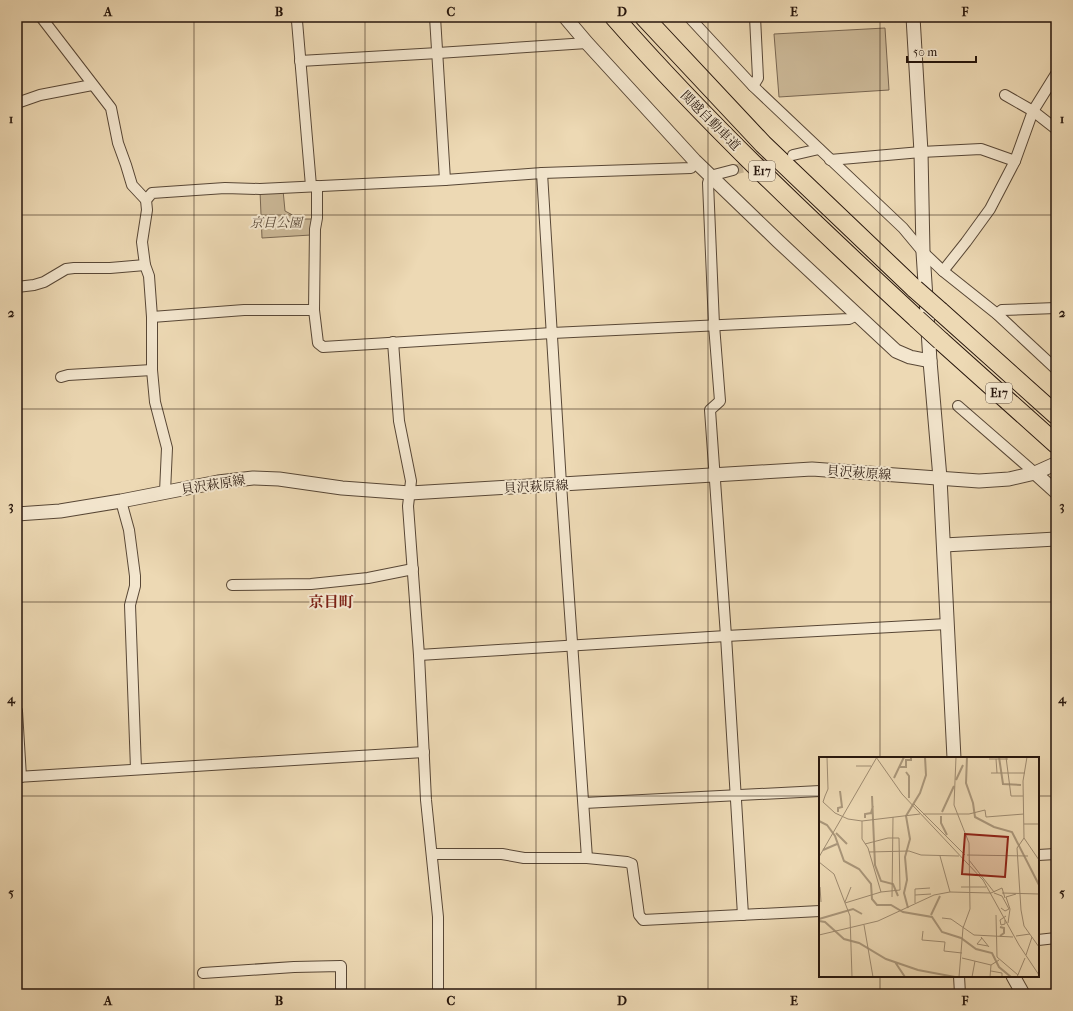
<svg xmlns="http://www.w3.org/2000/svg" width="1073" height="1011" font-family="'IM FELL French Canon','Noto Serif JP',serif">
	<style>
		.green { fill: #cbb897; stroke: #796752 }
		.lines { fill: none; stroke-linecap: round; stroke-linejoin: round }
		.minor-tunnel { stroke: #c5b292; stroke-width: 10; stroke-dasharray: 10 5; stroke-linecap: butt }
		.minor-casing { stroke: #584736; stroke-width: 12 }
		.tertiary-casing { stroke: #584736; stroke-width: 15 }
		.motorway-casing { stroke: #27160c; stroke-width: 20 }
		.minor { stroke: #f3e6ce; stroke-width: 10 }
		.tertiary { stroke: #f3e6ce; stroke-width: 13 }
		.motorway { stroke: #edd9b4; stroke-width: 18 }
		.motorway-bridge-casing { stroke: #27160c; stroke-width: 20; stroke-linecap: butt }
		.motorway-bridge { stroke: #edd9b4; stroke-width: 18 }
		.grid { fill: none; stroke: #27160c; stroke-width: 1; stroke-opacity: 0.55 }
		.labels { text-anchor: middle; stroke-width: 4; stroke-linejoin: round; paint-order: stroke }
		.shield { fill: #f3e6ce; stroke: #645446; stroke-width: 1 }
		.shield-label { font-size: 12px; font-weight: bold; fill: #27160c }
		.street-label { font-size: 13px; fill: #27160c; stroke: #f3e6ce }
		.park-label { font-size: 13px; font-style: italic; fill: #584736; stroke: #f3e6ce }
		.quarter-label { font-size: 15px; font-weight: bold; fill: #7a1f14; stroke: #f3e6ce }
		.inset-river { fill: none; stroke: #aa977b; stroke-width: 2 }
		.inset-road { fill: none; stroke: #9e8b71; stroke-width: 1 }
		.view { fill: #8f2418; fill-opacity: 0.15; stroke: #8f2418; stroke-width: 2 }
		.inset-edge { fill: none; stroke: #27160c; stroke-width: 2 }
		.neatline { fill: none; stroke: #27160c; stroke-width: 1.5 }
		.grid-label { font-size: 13px; text-anchor: middle; font-weight: bold; fill: #27160c }
	</style>
	<rect width="100%" height="100%" fill="#edd9b4"/>
	<filter id="stains"><feTurbulence type="fractalNoise" baseFrequency=".005" numOctaves="4"/><feColorMatrix values="0 0 0 0 .2 0 0 0 0 .09 0 0 0 0 .02 0 0 0 .5 -.17"/></filter>
	<radialGradient id="worn" r=".72"><stop offset=".6" stop-color="#630" stop-opacity="0"/><stop offset="1" stop-color="#630" stop-opacity=".3"/></radialGradient>
	<g class="green">
		<polygon points="885,28 889,90 779,97 774,34"/>
		<polygon points="283,190 285,211 300,219 312,219 311,235 262,238 260,191"/>
	</g>
	<g class="lines">
		<polyline class="minor-tunnel" points="733,170 781,158"/>
		<g class="minor-casing">
			<g id="minor">
				<polyline points="41,17 111,108 118,143 126,165 132,185 146,200 147,210 142,242 145,265 149,276 152,317 152,370 155,402 167,448 165,492"/>
				<polyline points="294,17 297,21 311,186"/>
				<polyline points="435,17 445,180"/>
				<polyline points="689,17 753,86 903,228 923,252 943,271 997,314 1056,369"/>
				<polyline points="300,61 438,53 587,43"/>
				<polyline points="753,86 758,78 755,17"/>
				<polyline points="1005,95 1033,111 1056,129"/>
				<polyline points="17,103 40,95 92,85"/>
				<polyline points="793,155 819,149"/>
				<polyline points="830,160 921,152 981,149 1015,161"/>
				<polyline points="733,170 710,176 708,183 714,325 720,401 710,410 726,636 743,915"/>
				<polyline points="542,173 561,484 587,858"/>
				<polyline points="317,186 317,218 315,229 314,310 318,343 323,347 552,333 849,319 857,315"/>
				<polyline points="146,200 152,193 225,188 260,189 445,180 542,173 691,168 695,161"/>
				<polyline points="943,271 966,242 990,209 1015,161 1033,111 1056,74"/>
				<polyline points="17,287 34,285 44,282 66,269 74,268 110,268 145,265"/>
				<polyline points="997,314 1002,310 1056,308"/>
				<polyline points="152,317 244,310 314,310"/>
				<polyline points="393,342 399,421 411,481 408,506 419,655 426,800 438,917 438,994"/>
				<polyline points="61,377 68,375 152,370"/>
				<polyline points="958,406 1035,473"/>
				<polyline points="121,501 129,530 135,576 135,586 130,605 136,769"/>
				<polyline points="232,585 311,584 368,578 413,569"/>
				<polyline points="419,655 726,636 947,624"/>
				<polyline points="17,711 21,777"/>
				<polyline points="17,777 424,752"/>
				<polyline points="584,803 820,791"/>
				<polyline points="432,854 502,854 524,858 587,858 627,862 632,864 639,915 643,920 820,911"/>
				<polyline points="1038,855 1056,854"/>
				<polyline points="1038,940 1056,938"/>
				<polyline points="203,973 294,967 341,966 341,994"/>
				<polyline points="959,976 960,994"/>
			</g>
		</g>
		<g class="tertiary-casing">
			<g id="tertiary">
				<polyline points="565,17 587,43 695,161 778,241 896,351 910,357 930,361"/>
				<polyline points="913,17 921,152 923,252 930,361 940,478 954,758"/>
				<polyline points="1035,473 1056,492"/>
				<polyline points="17,514 60,511 121,501 218,482 253,478 279,479 342,488 410,493 812,469 979,481 1009,479 1035,473 1055,464"/>
				<polyline points="944,545 1056,539"/>
				<polyline points="1013,976 1023,994"/>
			</g>
		</g>
		<g class="motorway-casing">
			<g id="motorway">
				<path d="M 614,17 C 708,124 812,222 917,319"/>
				<polyline points="644,17 763,144 915,289"/>
				<polyline points="940,311 1056,415"/>
				<polyline points="941,341 1056,444"/>
			</g>
		</g>
		<use href="#minor" class="minor"/>
		<use href="#tertiary" class="tertiary"/>
		<use href="#motorway" class="motorway"/>
		<g class="motorway-bridge-casing">
			<g id="motorway-bridge">
				<polyline points="915,289 940,311"/>
				<polyline points="917,319 941,341"/>
			</g>
		</g>
		<use href="#motorway-bridge" class="motorway-bridge"/>
	</g>
	<path class="grid" d="M 194,17 L 194,994M 365,17 L 365,994M 536,17 L 536,994M 708,17 L 708,994M 880,17 L 880,758M 17,215 L 1056,215M 17,409 L 1056,409M 17,602 L 1056,602M 17,796 L 820,796M 1038,796 L 1056,796M 880,976 L 880,994"/>
	<g class="labels">
		<g class="shield">
			<rect x="749" y="161" width="26" height="20" rx="3"/>
			<rect x="986" y="383" width="26" height="20" rx="3"/>
		</g>
		<g class="shield-label">
			<text x="762" y="175">E17</text>
			<text x="999" y="397">E17</text>
		</g>
		<g class="street-label">
			<text transform="translate(711 120) rotate(45)" y="5">関越自動車道</text>
			<text transform="translate(859 472) rotate(4)" y="5">貝沢萩原線</text>
			<text transform="translate(213 484) rotate(-9)" y="5">貝沢萩原線</text>
			<text transform="translate(536 486) rotate(-3)" y="5">貝沢萩原線</text>
		</g>
		<g class="park-label">
			<text x="276" y="227">京目公園</text>
		</g>
		<g class="quarter-label">
			<text x="331" y="607">京目町</text>
		</g>
	</g>
	<g transform="translate(819 757)">
		<rect width="220" height="220" fill="#edd9b4"/>
		<path class="inset-river" d="M 148,0 L 147,26 L 154,46 L 156,60 L 175,70 L 193,75 L 220,128M 180,0 L 184,27 L 202,28M 81,10 L 87,10 L 87,3 L 92,3 L 92,0M 87,15 L 90,19 L 90,41M 75,21 L 85,0M 137,23 L 144,8M 53,39 L 56,108 L 62,124 L 74,127 L 79,139M 19,55 L 19,51 L 23,50 L 21,34M 123,55 L 135,29M 122,59 L 122,66 L 128,78M 46,61 L 46,57 L 52,56 L 54,49M 0,64 L 8,68 L 16,79 L 25,104 L 40,112 L 52,127 L 53,142 L 58,148 L 72,148 L 84,155 L 113,160 L 123,175 L 142,181 L 157,192 L 173,196 L 180,210 L 192,220M 17,76 L 28,87M 4,93 L 18,87M 89,151 L 85,136 L 88,123 L 86,100 L 91,82 L 87,59 L 101,36 L 107,18 L 106,0M 112,158 L 121,139M 0,162 L 34,152 L 43,157M 0,164 L 6,165 L 25,182 L 40,186 L 67,202 L 99,213 L 136,220M 181,179 L 185,176 L 185,171 L 181,170M 76,205 L 86,220"/>
		<path class="inset-road" d="M 57,0 L 83,37 L 164,123 L 200,188 L 220,218M 137,0 L 135,48 L 150,86 L 151,152 L 144,171 L 140,220M 187,0 L 192,39 L 204,39M 208,0 L 204,24 L 205,81 L 198,91 L 202,153 L 205,169 L 220,190M 170,2 L 189,2M 177,2 L 178,16M 37,9 L 52,9M 172,16 L 206,16M 6,39 L 9,32 L 8,0M 6,39 L 4,45 L 16,56 L 29,62 L 43,64 L 101,57M 95,47 L 146,98M 104,57 L 150,57 L 166,53 L 167,60 L 205,57M 43,64 L 43,82 L 49,91 L 62,135M 205,67 L 220,67M 205,81 L 220,103M 50,95 L 90,94 L 102,98 L 140,99M 148,98 L 209,99M 121,99 L 131,135M 0,100 L 58,0M 150,103 L 175,135M 0,105 L 15,117 L 31,159 L 33,220M 1,130 L 2,145M 142,130 L 167,130M 172,136 L 183,131 L 186,141M 175,136 L 183,139 L 190,152 L 186,154 L 182,151M 183,136 L 220,137M 96,138 L 112,137M 73,140 L 74,60M 26,145 L 32,130M 26,146 L 62,135 L 81,133 L 80,81 L 69,81 L 46,87M 96,146 L 96,132 L 111,131M 177,158 L 178,200 L 199,218M 123,161 L 132,162 L 155,178 L 194,180M 186,163 L 186,167 L 182,168 L 181,163 L 187,159M 189,166 L 191,152 L 187,140 L 197,137M 45,168 L 54,220M 104,174 L 103,183 L 126,185 L 125,194 L 143,196M 0,178 L 59,164 L 115,138 L 131,135 L 172,136M 197,179 L 211,177M 162,180 L 170,190M 163,181 L 158,187 L 169,189M 207,198 L 213,180M 143,201 L 172,208M 172,214 L 183,216 L 183,220M 153,220 L 156,204M 171,220 L 172,208 L 180,203M 198,220 L 206,201"/>
		<path class="view" d="M 146,77 L 189,80 L 186,120 L 143,117 Z"/>
		<rect width="220" height="220" class="inset-edge"/>
	</g>
	<rect width="1073" height="1011" fill="none" stroke="#edd9b4" stroke-width="44"/>
	<path d="M907 56v6h69v-6" fill="none" stroke="#27160c" stroke-width="2"/>
	<text x="913" y="56" font-size="12" fill="#27160c" stroke="#f3e6ce" stroke-width="3" paint-order="stroke">50 m</text>
	<rect x="22" y="22" width="1029" height="967" class="neatline"/>
	<g class="grid-label">
		<text x="108" y="16">A</text>
		<text x="279" y="16">B</text>
		<text x="451" y="16">C</text>
		<text x="622" y="16">D</text>
		<text x="794" y="16">E</text>
		<text x="965" y="16">F</text>
		<text x="11" y="123">1</text>
		<text x="1062" y="123">1</text>
		<text x="11" y="317">2</text>
		<text x="1062" y="317">2</text>
		<text x="11" y="510">3</text>
		<text x="1062" y="510">3</text>
		<text x="11" y="703">4</text>
		<text x="1062" y="703">4</text>
		<text x="11" y="897">5</text>
		<text x="1062" y="897">5</text>
		<text x="108" y="1005">A</text>
		<text x="279" y="1005">B</text>
		<text x="451" y="1005">C</text>
		<text x="622" y="1005">D</text>
		<text x="794" y="1005">E</text>
		<text x="965" y="1005">F</text>
	</g>
	<rect width="100%" height="100%" filter="url(#stains)"/>
	<rect width="100%" height="100%" fill="url(#worn)"/>
</svg>
